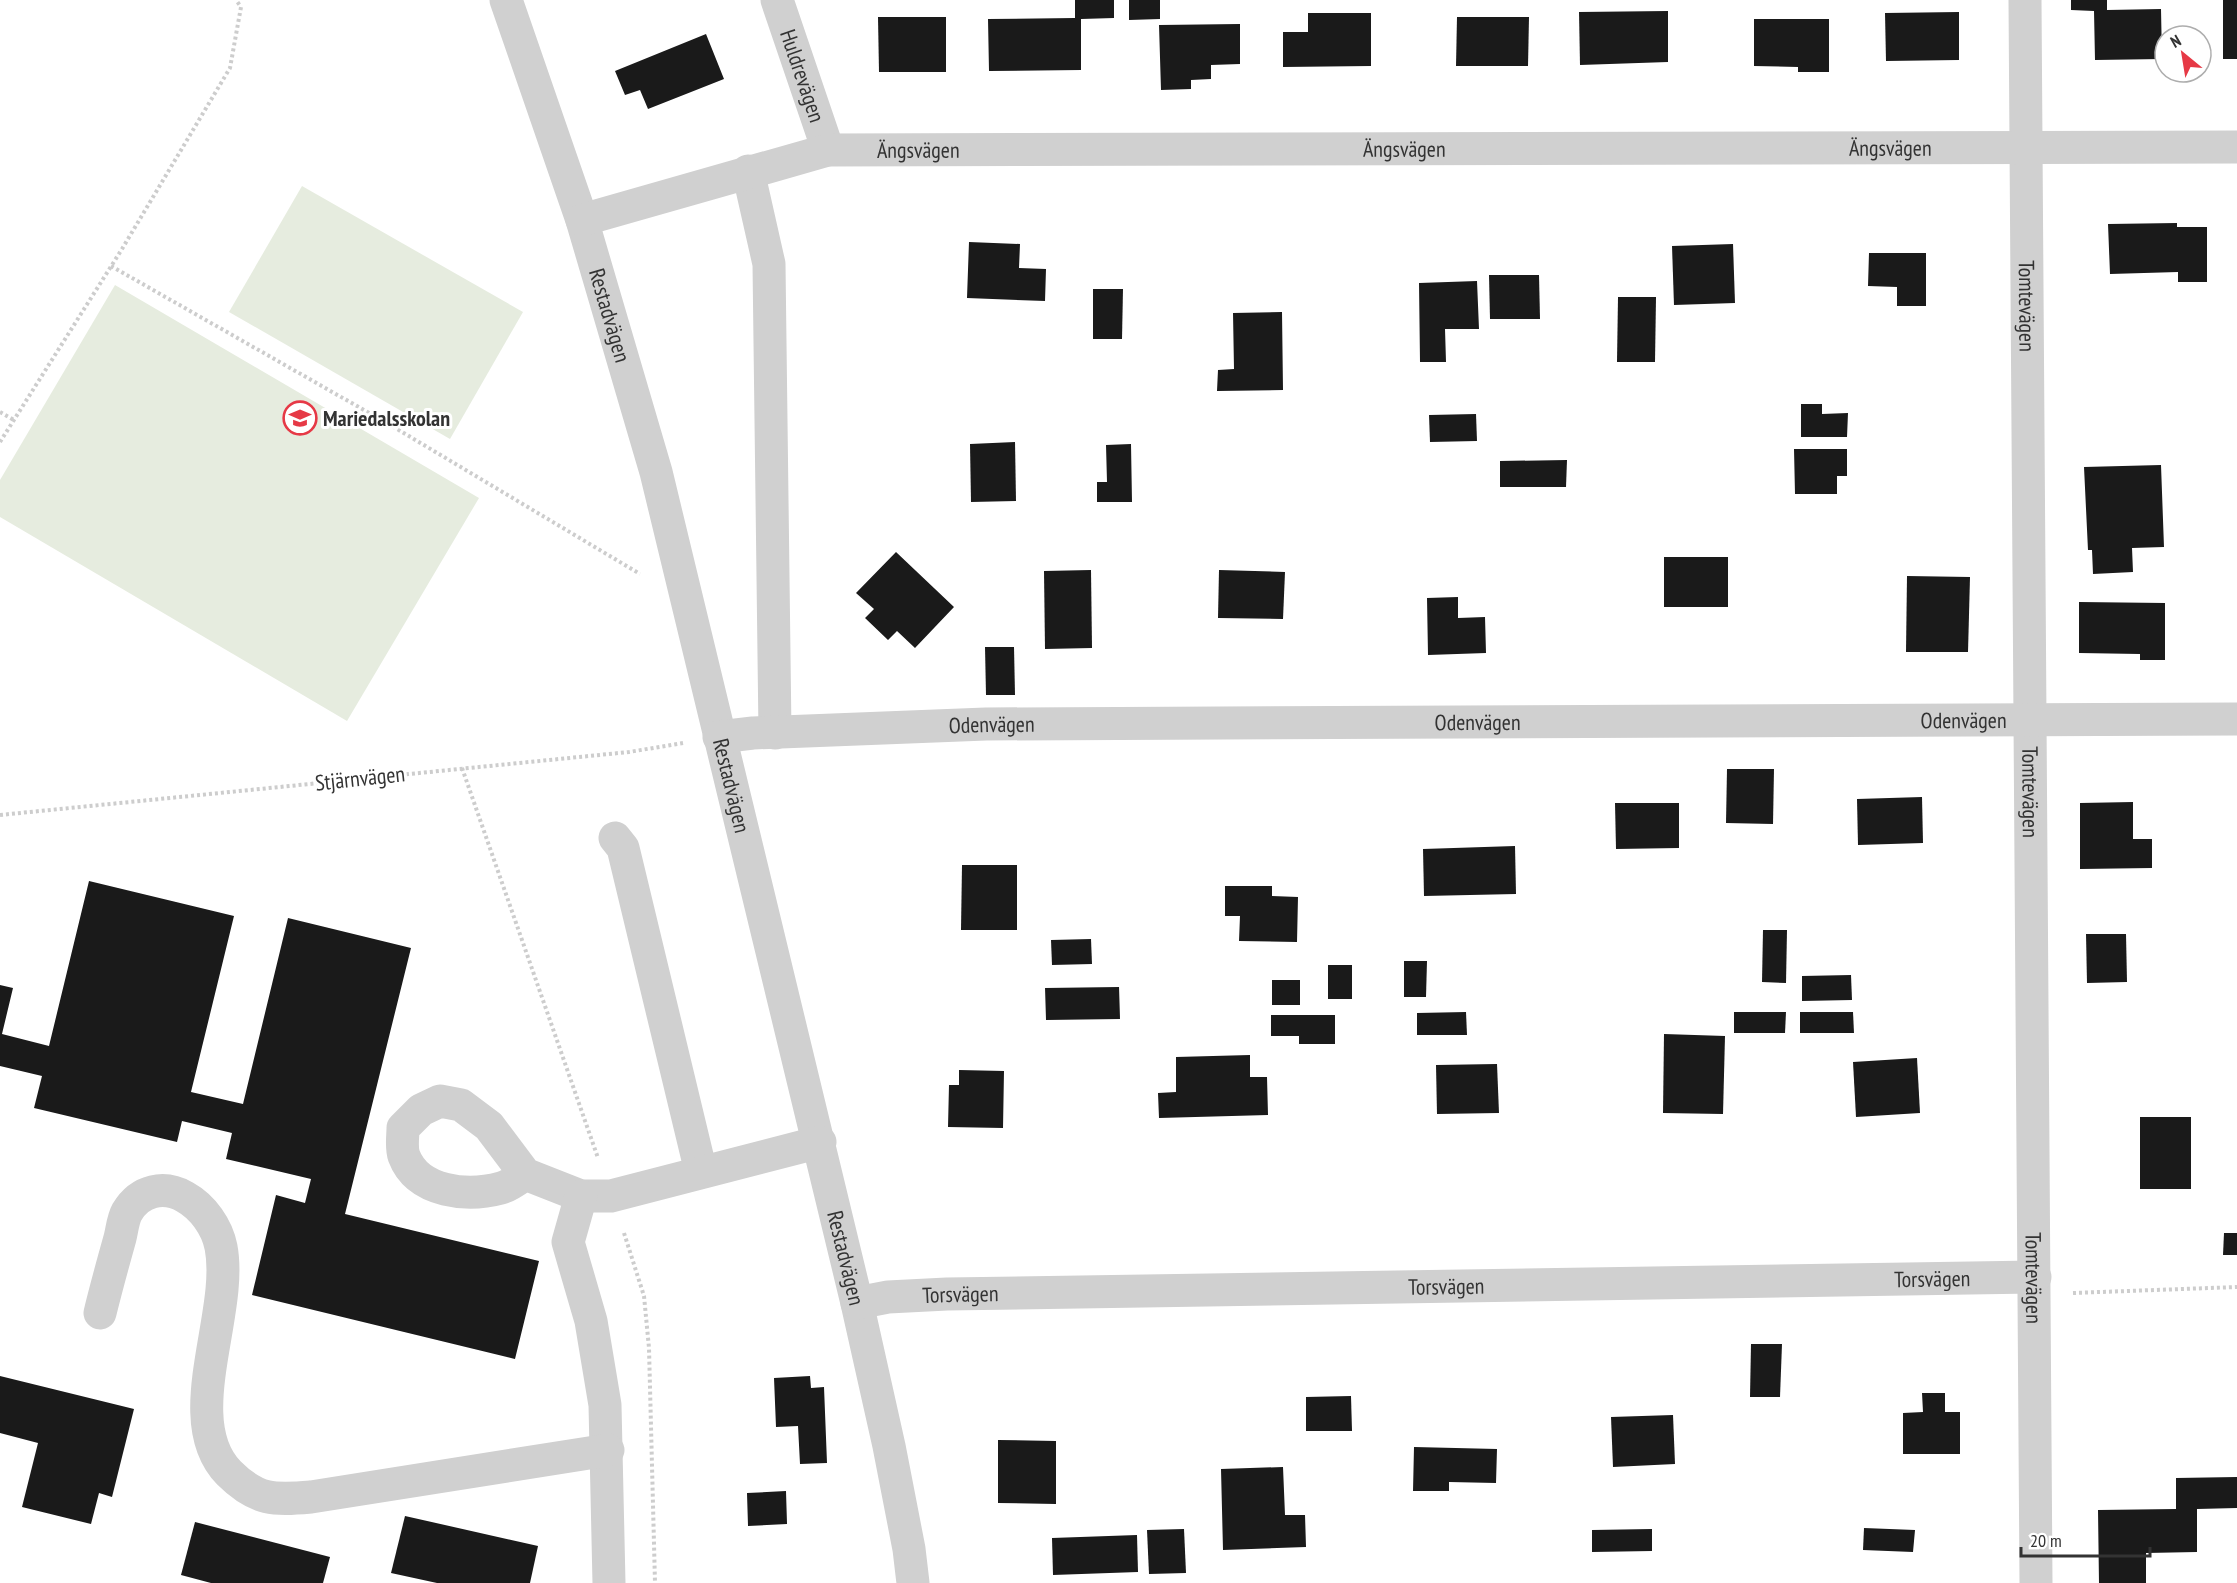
<svg xmlns="http://www.w3.org/2000/svg" width="2237" height="1583" font-family="'PT Sans Narrow',sans-serif">
	<style>
		.green { fill: #e6ecdf }
		.building { fill: #1a1a1a }
		.lines { fill: none; stroke-linecap: round; stroke-linejoin: round }
		.path { stroke: #cdcdcd; stroke-width: 4; stroke-dasharray: 3 3; stroke-linecap: butt }
		.minor { stroke: #d0d0d0; stroke-width: 33 }
		.labels { text-anchor: middle; stroke-width: 6; stroke-linejoin: round; paint-order: stroke }
		.street-label { font-size: 22px; fill: #333; stroke: #fff }
		.poi-label { font-size: 22px; font-weight: bold; fill: #333; stroke: #fff; text-anchor: start }
	</style>
	<rect width="100%" height="100%" fill="#fff"/>
	<g class="green">
		<polygon points="302,186 523,312 450,439 229,312"/>
		<polygon points="115,285 479,498 347,721 0,517 0,480"/>
	</g>
	<g class="building">
		<polygon points="1075,0 1114,0 1114,18 1081,19 1081,70 989,71 988,19 1075,18"/>
		<polygon points="1129,0 1160,0 1160,19 1129,20"/>
		<polygon points="2071,0 2107,0 2107,10 2161,9 2162,59 2095,60 2094,11 2071,10"/>
		<rect x="2223" y="0" width="14" height="59"/>
		<polygon points="1668,11 1668,62 1580,65 1579,12"/>
		<polygon points="1959,12 1959,60 1886,61 1885,13"/>
		<polygon points="1308,13 1371,13 1371,66 1283,67 1283,32 1308,32"/>
		<polygon points="878,17 946,17 946,72 879,72"/>
		<polygon points="1457,17 1529,17 1528,66 1456,66"/>
		<polygon points="1754,19 1829,19 1829,72 1798,72 1798,67 1754,66"/>
		<polygon points="1240,24 1240,64 1211,65 1211,79 1191,80 1191,89 1161,90 1159,25"/>
		<polygon points="706,34 724,79 648,109 640,90 625,95 615,71"/>
		<polygon points="2177,223 2177,227 2207,227 2207,282 2178,282 2178,272 2110,274 2108,224"/>
		<polygon points="969,242 1020,244 1019,268 1046,269 1045,301 967,298"/>
		<polygon points="1733,244 1735,303 1674,305 1672,246"/>
		<polygon points="1869,253 1926,253 1926,306 1897,306 1897,287 1868,286"/>
		<polygon points="1489,275 1539,275 1540,319 1490,319"/>
		<polygon points="1477,281 1479,329 1445,329 1446,362 1420,362 1419,283"/>
		<polygon points="1093,289 1123,289 1122,339 1093,339"/>
		<polygon points="1618,297 1656,297 1655,362 1617,362"/>
		<polygon points="1282,312 1283,390 1217,391 1218,370 1234,369 1233,313"/>
		<polygon points="1801,404 1822,404 1822,414 1848,413 1847,437 1801,437"/>
		<polygon points="1476,414 1477,441 1430,442 1429,415"/>
		<polygon points="1015,442 1016,501 971,502 970,444"/>
		<polygon points="1131,444 1132,502 1097,502 1097,482 1107,482 1106,445"/>
		<polygon points="1794,449 1847,449 1847,476 1837,476 1837,494 1795,494"/>
		<polygon points="1567,460 1566,487 1500,487 1500,461"/>
		<polygon points="2161,465 2164,547 2132,548 2133,572 2093,574 2092,550 2088,550 2084,467"/>
		<polygon points="896,552 954,607 915,648 897,631 888,640 865,618 874,609 856,593"/>
		<rect x="1664" y="557" width="64" height="50"/>
		<polygon points="1091,570 1092,648 1045,649 1044,571"/>
		<polygon points="1219,570 1285,572 1283,619 1218,618"/>
		<polygon points="1907,576 1970,577 1968,652 1906,652"/>
		<polygon points="1458,597 1458,618 1485,617 1486,653 1428,655 1427,598"/>
		<polygon points="2079,602 2165,603 2165,660 2140,660 2140,654 2079,653"/>
		<polygon points="985,647 1014,647 1015,695 986,695"/>
		<polygon points="1727,769 1774,769 1773,824 1726,823"/>
		<polygon points="1922,797 1923,843 1858,845 1857,799"/>
		<polygon points="2133,802 2133,839 2152,839 2152,868 2080,869 2080,803"/>
		<polygon points="1615,803 1679,803 1679,848 1616,849"/>
		<polygon points="1515,846 1516,894 1424,896 1423,849"/>
		<polygon points="962,865 1017,865 1017,930 961,930"/>
		<polygon points="89,881 234,916 191,1092 243,1104 288,918 411,948 345,1214 539,1261 515,1359 252,1295 276,1195 305,1203 311,1179 226,1159 232,1133 182,1121 177,1142 34,1108 42,1076 0,1066 0,985 13,988 2,1034 49,1046"/>
		<polygon points="1225,886 1272,886 1272,896 1298,897 1297,942 1239,941 1240,916 1225,916"/>
		<polygon points="1763,930 1787,930 1786,983 1762,982"/>
		<polygon points="2086,934 2126,934 2127,982 2087,983"/>
		<polygon points="1091,939 1092,964 1052,965 1051,940"/>
		<polygon points="1404,961 1427,961 1426,997 1404,997"/>
		<rect x="1328" y="965" width="24" height="34"/>
		<polygon points="1851,975 1852,1000 1802,1001 1802,976"/>
		<rect x="1272" y="980" width="28" height="25"/>
		<polygon points="1119,987 1120,1019 1046,1020 1045,988"/>
		<polygon points="1466,1012 1467,1035 1417,1035 1417,1013"/>
		<polygon points="1734,1012 1786,1012 1785,1033 1734,1033"/>
		<polygon points="1800,1012 1853,1012 1854,1033 1800,1033"/>
		<polygon points="1271,1015 1335,1015 1335,1044 1299,1044 1299,1036 1271,1036"/>
		<polygon points="1664,1034 1725,1036 1723,1114 1663,1113"/>
		<polygon points="1250,1055 1250,1077 1267,1077 1268,1115 1159,1118 1158,1093 1176,1092 1176,1057"/>
		<polygon points="1917,1058 1920,1113 1856,1117 1853,1062"/>
		<polygon points="1497,1064 1499,1113 1437,1114 1436,1065"/>
		<polygon points="959,1070 1004,1071 1003,1128 948,1127 949,1085 959,1085"/>
		<rect x="2140" y="1117" width="51" height="72"/>
		<polygon points="2224,1233 2237,1233 2237,1255 2223,1255"/>
		<polygon points="1751,1344 1782,1344 1780,1397 1750,1397"/>
		<polygon points="0,1376 134,1409 112,1497 99,1493 91,1524 22,1507 38,1443 0,1433"/>
		<polygon points="810,1376 811,1388 824,1387 827,1463 800,1464 798,1426 776,1427 774,1378"/>
		<polygon points="1922,1393 1945,1393 1945,1412 1960,1412 1960,1454 1903,1454 1903,1413 1923,1412"/>
		<polygon points="1351,1396 1352,1431 1306,1431 1306,1397"/>
		<polygon points="1673,1415 1675,1464 1613,1467 1611,1417"/>
		<polygon points="998,1440 1056,1441 1056,1504 998,1503"/>
		<polygon points="1414,1447 1497,1449 1496,1483 1449,1482 1449,1491 1413,1491"/>
		<polygon points="1283,1467 1285,1515 1305,1515 1306,1547 1223,1550 1221,1469"/>
		<polygon points="2237,1477 2237,1508 2197,1509 2197,1552 2146,1553 2146,1583 2099,1583 2098,1510 2176,1509 2176,1478"/>
		<polygon points="786,1491 787,1524 748,1526 747,1493"/>
		<polygon points="405,1516 538,1546 530,1583 437,1583 391,1573"/>
		<polygon points="195,1522 330,1557 323,1583 211,1583 181,1575"/>
		<polygon points="1864,1528 1915,1530 1913,1552 1863,1550"/>
		<polygon points="1184,1529 1186,1573 1149,1574 1147,1530"/>
		<polygon points="1652,1529 1652,1551 1592,1552 1592,1530"/>
		<polygon points="1137,1535 1138,1572 1053,1575 1052,1538"/>
	</g>
	<g class="lines">
		<g class="path">
			<polyline points="111,266 392,426 640,574"/>
			<polyline points="0,412 14,420"/>
			<polyline points="0,442 122,249 230,68 241,7 236,0"/>
			<polyline points="462,768 598,1158"/>
			<polyline points="0,815 629,752 683,743"/>
			<polyline points="624,1233 644,1296 649,1348 655,1583"/>
			<polyline points="2073,1293 2237,1287"/>
		</g>
		<g class="minor">
			<path id="s1" d="M 506,0 L 582,220 L 656,472 L 857,1303 L 889,1446 L 909,1549 L 913,1583"/>
			<path id="s2" d="M 777,0 L 828,150"/>
			<path id="s3" d="M 2025,0 L 2036,1583"/>
			<polyline points="748,171 769,264 775,733"/>
			<path id="s4" d="M 582,220 L 828,150 L 2237,147"/>
			<path id="s5" d="M 719,737 L 753,733 L 986,724 L 2237,719"/>
			<polyline points="615,838 623,848 701,1172"/>
			<path d="M 525,1174 C 518,1179 509,1186 501,1188 C 468,1197 418,1193 404,1156 C 401,1148 403,1136 403,1128 L 421,1110 L 440,1101 L 461,1105 L 489,1126 L 525,1174 L 581,1196 L 611,1196 L 820,1142"/>
			<polyline points="581,1196 568,1242 591,1321 605,1405 609,1583"/>
			<path id="s6" d="M 857,1303 L 888,1297 L 947,1294 L 2035,1277"/>
			<path d="M 100,1313 C 106,1288 113,1263 120,1238 C 122,1230 123,1219 127,1212 C 140,1190 164,1185 185,1197 C 203,1207 217,1227 221,1247 C 234,1314 177,1420 229,1473 C 257,1501 274,1500 311,1497 L 608,1450"/>
		</g>
	</g>
	<defs>
		<g id="school-ring" transform="scale(1.725)"><circle r="9.5" fill="#fff" stroke="#e63946" stroke-width="1.5"/><path d="M0-5L7-2L0 1L-7-2ZM-4 1L0 2.5L4 1V4Q0 6-4 4Z" fill="#e63946"/></g>
	</defs>
	<g fill-rule="evenodd">
		<use href="#school-ring" x="300" y="418"/>
	</g>
	<g class="labels">
		<g class="street-label">
			<text dy="8" stroke="none"><textPath href="#s2" startOffset="80">Huldrevägen</textPath></text>
			<text dy="8" stroke="none"><textPath href="#s4" startOffset="1318">Ängsvägen</textPath></text>
			<text dy="8" stroke="none"><textPath href="#s4" startOffset="346">Ängsvägen</textPath></text>
			<text dy="8" stroke="none"><textPath href="#s4" startOffset="832">Ängsvägen</textPath></text>
			<text dy="8" stroke="none"><textPath href="#s3" startOffset="306">Tomtevägen</textPath></text>
			<text dy="8" stroke="none"><textPath href="#s1" startOffset="332">Restadvägen</textPath></text>
			<text dy="8" stroke="none"><textPath href="#s5" startOffset="1245">Odenvägen</textPath></text>
			<text dy="8" stroke="none"><textPath href="#s5" startOffset="759">Odenvägen</textPath></text>
			<text dy="8" stroke="none"><textPath href="#s5" startOffset="273">Odenvägen</textPath></text>
			<text transform="translate(360 778) rotate(-6)" y="8">Stjärnvägen</text>
			<text dy="8" stroke="none"><textPath href="#s1" startOffset="818">Restadvägen</textPath></text>
			<text dy="8" stroke="none"><textPath href="#s3" startOffset="792">Tomtevägen</textPath></text>
			<text dy="8" stroke="none"><textPath href="#s1" startOffset="1304">Restadvägen</textPath></text>
			<text dy="8" stroke="none"><textPath href="#s3" startOffset="1278">Tomtevägen</textPath></text>
			<text dy="8" stroke="none"><textPath href="#s6" startOffset="1076">Torsvägen</textPath></text>
			<text dy="8" stroke="none"><textPath href="#s6" startOffset="590">Torsvägen</textPath></text>
			<text dy="8" stroke="none"><textPath href="#s6" startOffset="104">Torsvägen</textPath></text>
		</g>
		<g class="poi-label">
			<text x="323" y="426">Mariedalsskolan</text>
		</g>
	</g>
	<g transform="translate(2183 54) rotate(330)"><circle r="28" fill="#ffffff" stroke="#adadad" stroke-width="1.5"/>
	<path d="M0-4.5L10 22L0 15L-10 22Z" fill="#e63946"/>
	<text y="-9" font-size="16" font-weight="bold" text-anchor="middle" fill="#333333">N</text>
	</g>
	<path d="M2021 1547v9h129v-9" fill="none" stroke="#333333" stroke-width="3"/>
	<text x="2030" y="1547" font-size="18" fill="#333333" stroke="#ffffff" stroke-width="4.5" paint-order="stroke">20 m</text>
</svg>
